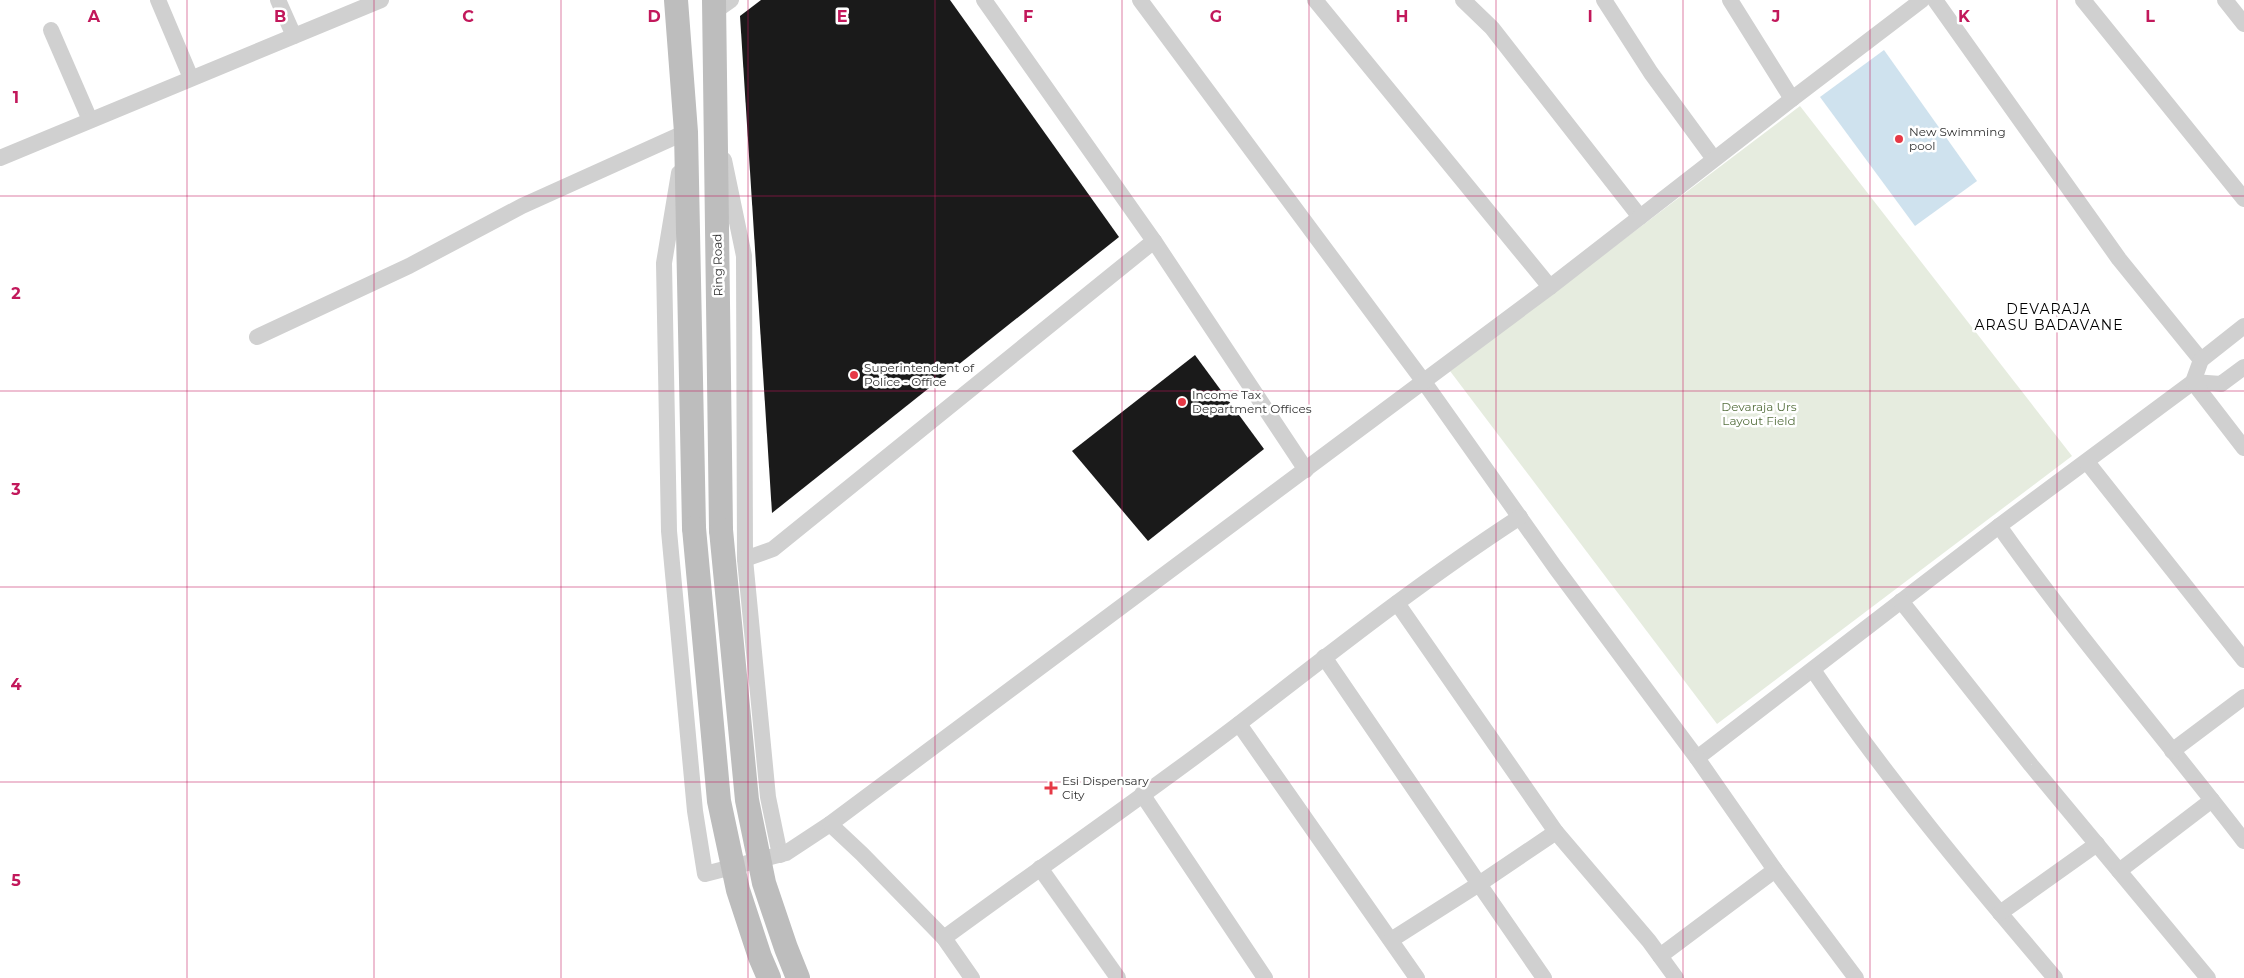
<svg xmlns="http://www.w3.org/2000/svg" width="2244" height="978" font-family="Montserrat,sans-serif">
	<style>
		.green { fill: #e6ecdf }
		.water { fill: #cfe2ee }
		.building { fill: #1a1a1a }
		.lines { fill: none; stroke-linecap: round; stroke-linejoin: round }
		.minor { stroke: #d0d0d0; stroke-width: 16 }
		.secondary { stroke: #bdbdbd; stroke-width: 24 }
		.secondary-bridge { stroke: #bdbdbd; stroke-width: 24 }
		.grid { fill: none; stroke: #c2185b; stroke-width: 1; stroke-opacity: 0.55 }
		.poi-dot { fill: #e63946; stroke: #fff; stroke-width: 2 }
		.labels { text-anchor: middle; stroke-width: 5; stroke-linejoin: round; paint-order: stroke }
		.poi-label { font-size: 12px; fill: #333; stroke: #fff; text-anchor: start }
		.street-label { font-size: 12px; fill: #333; stroke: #fff }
		.park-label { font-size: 12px; fill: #56703f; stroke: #fff }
		.neighbourhood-label { font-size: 14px; letter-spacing: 1px; fill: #000; stroke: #fff }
		.grid-label { font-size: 16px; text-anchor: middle; font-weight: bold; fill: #c2185b; stroke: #fff; stroke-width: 5; stroke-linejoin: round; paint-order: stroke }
	</style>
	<rect width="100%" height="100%" fill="#fff"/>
	<polygon class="green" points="1800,106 2072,456 1717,724 1450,371"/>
	<polygon class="water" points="1884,50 1977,181 1915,226 1820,97"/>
	<g class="building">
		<polygon points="761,0 950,0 1119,237 772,513 740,16"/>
		<polygon points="1195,355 1264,449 1148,541 1072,451"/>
	</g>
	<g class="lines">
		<g class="minor">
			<polyline points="158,0 191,78"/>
			<polyline points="278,0 294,36"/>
			<polyline points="984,0 1154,241 1306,470"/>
			<polyline points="1140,0 1424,382 1555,567 1697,758 1999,526 2193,382 2221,384 2244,367"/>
			<polyline points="1315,0 1550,287"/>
			<polyline points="1463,0 1492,28 1640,217"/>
			<polyline points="1604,0 1651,73 1714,159"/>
			<polyline points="1730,0 1792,99"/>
			<polyline points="1935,0 2119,259 2201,360"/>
			<polyline points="2083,0 2244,199"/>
			<polyline points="2225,0 2244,24"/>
			<polyline points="714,12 731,0"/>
			<polyline points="51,30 90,120"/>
			<polyline points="0,158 381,0"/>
			<polyline points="724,160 744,256 745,559 768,797 780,855"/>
			<polyline points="679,173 664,263 669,531 695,811 705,874 786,853 830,824 862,854 944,938 972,978"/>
			<polyline points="2244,326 2201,360 2193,382 2244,448"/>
			<polyline points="257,337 409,266 522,206 686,132"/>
			<polyline points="2087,462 2244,660"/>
			<path d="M 1999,526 C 2076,635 2163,736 2244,841"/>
			<polyline points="745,559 773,549 1154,241"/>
			<polyline points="1901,601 2031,765 2208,978"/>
			<polyline points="1397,603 1556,832"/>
			<polyline points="1324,657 1479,884 1556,832 1649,941 1676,978"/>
			<path d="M 1813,670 C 1887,779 1970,878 2055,978"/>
			<polyline points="1239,724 1417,978"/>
			<polyline points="2172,751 2244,697"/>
			<polyline points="1697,758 1775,870 1856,978"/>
			<polyline points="1142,794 1265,978"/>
			<polyline points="830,824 1550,287 1792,99 1922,0"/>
			<polyline points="1040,868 1118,978"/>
			<polyline points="2119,871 2212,800"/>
			<polyline points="2000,913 2097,844"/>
			<path d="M 944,938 C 1042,866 1143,797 1240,723 C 1332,652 1423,580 1520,517"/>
			<polyline points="1391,940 1479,884 1544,978"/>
			<polyline points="1660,956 1775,870"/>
		</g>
		<g class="secondary">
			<polyline points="676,0 686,132 694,528"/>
			<polyline points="714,0 721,530"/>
		</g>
		<g class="secondary-bridge">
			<polyline points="694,528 719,801 738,890 760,957 769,978"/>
			<polyline points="721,530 747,800 764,883 786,948 798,978"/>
		</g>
	</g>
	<path class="grid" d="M 187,0 L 187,978M 374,0 L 374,978M 561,0 L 561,978M 748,0 L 748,978M 935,0 L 935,978M 1122,0 L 1122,978M 1309,0 L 1309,978M 1496,0 L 1496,978M 1683,0 L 1683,978M 1870,0 L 1870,978M 2057,0 L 2057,978M 0,196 L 2244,196M 0,391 L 2244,391M 0,587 L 2244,587M 0,782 L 2244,782"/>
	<g class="poi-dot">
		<circle cx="1899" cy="139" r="5"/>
		<circle cx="854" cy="375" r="5"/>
		<circle cx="1182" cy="402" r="5"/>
		<path d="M1048.5 780.5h5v5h5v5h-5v5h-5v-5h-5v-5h5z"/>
	</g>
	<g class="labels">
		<g class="poi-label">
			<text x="1909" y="136">New Swimming<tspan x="1909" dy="14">pool</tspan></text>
			<text x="864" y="372">Superintendent of<tspan x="864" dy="14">Police - Office</tspan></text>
			<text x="1192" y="399">Income Tax<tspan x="1192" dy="14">Department Offices</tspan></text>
			<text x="1062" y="785">Esi Dispensary<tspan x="1062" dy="14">City</tspan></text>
		</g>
		<g class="street-label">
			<text transform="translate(718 265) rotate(-91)" y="4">Ring Road</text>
		</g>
		<g class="park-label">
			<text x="1759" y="411">Devaraja Urs<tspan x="1759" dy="14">Layout Field</tspan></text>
		</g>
		<g class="neighbourhood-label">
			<text x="2049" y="314">DEVARAJA<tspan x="2049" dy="16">ARASU BADAVANE</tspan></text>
		</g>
	</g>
	<g class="grid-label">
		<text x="94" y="22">A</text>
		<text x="280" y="22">B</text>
		<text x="468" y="22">C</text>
		<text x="654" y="22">D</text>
		<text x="842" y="22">E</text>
		<text x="1028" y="22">F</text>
		<text x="1216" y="22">G</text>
		<text x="1402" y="22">H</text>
		<text x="1590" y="22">I</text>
		<text x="1776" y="22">J</text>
		<text x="1964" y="22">K</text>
		<text x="2150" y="22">L</text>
		<text x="16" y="103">1</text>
		<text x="16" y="299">2</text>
		<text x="16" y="495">3</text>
		<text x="16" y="690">4</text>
		<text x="16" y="886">5</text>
	</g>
</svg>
